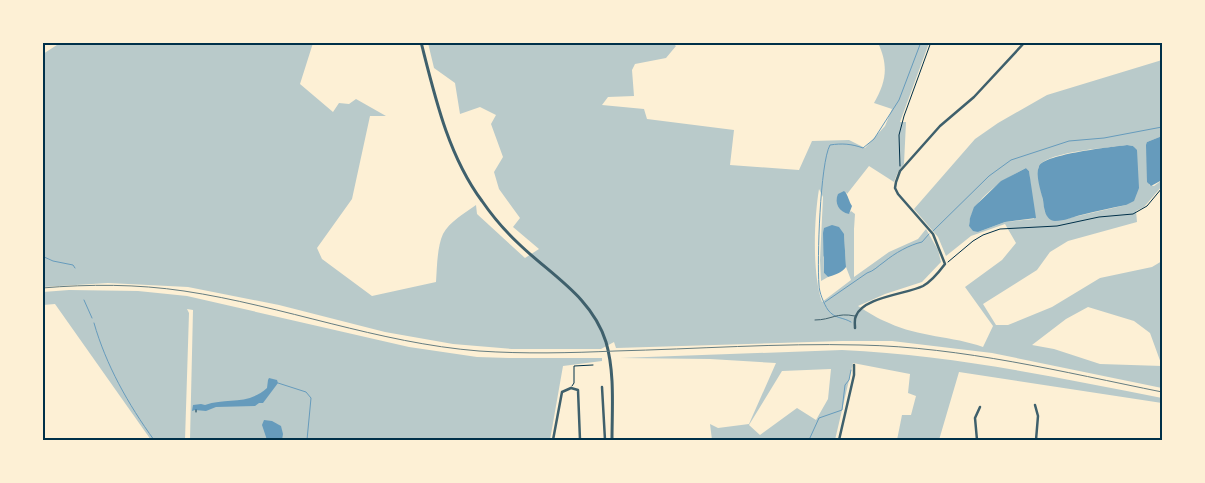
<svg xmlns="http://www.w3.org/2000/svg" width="1205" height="483" font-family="'Titillium Web',sans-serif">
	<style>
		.green { fill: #b9caca; fill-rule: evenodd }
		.water { fill: #669bbc }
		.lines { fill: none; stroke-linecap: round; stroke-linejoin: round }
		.stream { stroke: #669bbc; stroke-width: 1 }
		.path { stroke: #003049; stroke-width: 1 }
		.service { stroke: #3f606c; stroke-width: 1 }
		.minor { stroke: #3f606c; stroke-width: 2.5 }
		.tertiary { stroke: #3f606c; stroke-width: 3 }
		.rail { stroke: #657d81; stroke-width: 1 }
		.neatline { fill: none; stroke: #003049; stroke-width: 2 }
	</style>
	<rect width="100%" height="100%" fill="#fdf0d5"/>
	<g class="green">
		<path d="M 640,42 L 648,44 L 672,43 L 676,46 L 666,58 L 635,64 L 632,70 L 634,96 L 608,97 L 602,105 L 644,109 L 647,119 L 734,130 L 730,165 L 799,170 L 812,141 L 849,140 L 865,148 L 885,126 L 892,109 L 874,103 C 886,82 889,66 878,43 L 875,43 L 929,43 L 900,122 L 906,122 L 904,164 L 898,172 L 894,182 L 869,166 L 847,194 L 846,192 L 848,214 L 851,211 L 855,214 L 854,229 L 854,277 L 889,252 L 918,239 L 926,229 L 938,250 L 941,262 L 922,282 L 885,294 L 858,306 C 868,312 878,319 889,323 C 918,337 953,336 983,347 L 993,326 L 965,287 L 1002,260 L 1016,243 L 1005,224 L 971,236 L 946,256 L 938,237 L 914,209 L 975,139 L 998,123 L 1047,95 L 1162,60 L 1162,136 L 1147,142 L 1149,185 L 1154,186 L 1162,180 L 1162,186 L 1144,207 L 1136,211 L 1137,222 L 1068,241 L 1050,252 L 1037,270 L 983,304 L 996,325 L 1008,325 L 1052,307 L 1100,278 L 1152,267 L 1162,261 L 1162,388 L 992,353 L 892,341 L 842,341 L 616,348 L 614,342 L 601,349 L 512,349 L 453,344 L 385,332 L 279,305 L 188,287 L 108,283 L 43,287 L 43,54 L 60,43 L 313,43 L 300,84 L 333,112 L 339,103 L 349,104 L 356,99 L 386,116 L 370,116 L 352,199 L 317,248 L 322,259 L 372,296 L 436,282 C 437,268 437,247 443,234 C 449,222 465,213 476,205 L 477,214 L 525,258 L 539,249 L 513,227 L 520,218 L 499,189 L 494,172 L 503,157 L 491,124 L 496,115 L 480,107 L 460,114 L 455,83 L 434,68 L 428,43 ZM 1127,145 L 1133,146 C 1143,158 1130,190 1126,205 L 1065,219 L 1045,212 L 1038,172 C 1038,167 1039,164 1043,162 C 1059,151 1107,148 1127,145 ZM 1026,168 L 1029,171 L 1034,219 L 1005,222 L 978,232 L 969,226 C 971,198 1004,179 1026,168 ZM 819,189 L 823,197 L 820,260 L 821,281 L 828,277 L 824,273 L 823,257 L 844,234 L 846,267 L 851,280 L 822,302 C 812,273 814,219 819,189 ZM 1088,307 L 1134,321 L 1150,333 L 1162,366 L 1100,364 L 1054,349 L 1032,345 L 1066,319 Z"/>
		<polygon points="69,290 138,291 187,296 409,347 477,357 509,358 602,358 602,361 563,366 550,440 243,440 216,439 216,440 190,440 193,310 187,309 189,313 185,440 151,440 55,304 43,305 43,292"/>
		<path d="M 842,350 C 951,355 1056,377 1162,398 L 1162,403 L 959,372 L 939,440 L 897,440 L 902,415 L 911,415 L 916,396 L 908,393 L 910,374 L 853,363 L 835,440 L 712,440 L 710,424 L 718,428 L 749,424 L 776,363 L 710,359 L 620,358 ZM 831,369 L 828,399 L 816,420 L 797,408 L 760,435 L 749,425 L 782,371 Z"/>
	</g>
	<g class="water">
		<polygon points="1162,136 1162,180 1151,186 1147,182 1146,145 1147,142"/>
		<path d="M 1127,145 L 1133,146 L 1137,150 L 1139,188 L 1134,201 L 1126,205 C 1111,208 1096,211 1081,215 C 1073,217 1064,221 1055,221 C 1045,220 1044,208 1043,200 C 1041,191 1035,175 1039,166 C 1045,154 1112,147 1127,145 Z"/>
		<polygon points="1026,168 1029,171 1036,218 1005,222 978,232 973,231 969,226 970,218 974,207 1001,181"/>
		<path d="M 844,191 C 848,194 849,202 852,206 L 849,214 C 839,212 834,203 838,194 Z"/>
		<path d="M 832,225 L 839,227 L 844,234 L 846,267 C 842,273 834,275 828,277 L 824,273 L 823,233 L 824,228 Z"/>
		<path d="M 269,378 L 277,380 L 278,383 L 263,403 L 259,403 L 255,406 L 216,407 L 206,411 L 195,410 L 192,411 L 193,405 L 201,404 L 205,405 C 227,397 247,406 267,388 L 268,380 Z"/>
		<polygon points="264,420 272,421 281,426 283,434 282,440 267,440 262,425"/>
	</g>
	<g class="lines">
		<g class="stream">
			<polyline points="933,231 989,176 1011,160 1069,141 1104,138 1162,127"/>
			<polyline points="42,256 53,261 73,265 75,268"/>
			<polyline points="84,300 92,318"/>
			<path d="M 825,302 L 867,273 C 874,271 878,266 884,262 C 895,253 909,245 922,242 L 929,234"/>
			<path d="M 851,322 C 843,317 835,319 828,310 C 824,304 819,292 819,285 C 817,261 820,163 830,145 C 842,143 852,144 863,148 L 874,139 L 899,100 L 921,42"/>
			<path d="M 94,323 C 106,365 128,404 154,440"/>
			<polyline points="278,383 306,392 311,398 307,440"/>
			<polyline points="809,440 819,418 842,410 845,385 849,380 851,370"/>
		</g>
		<g class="path">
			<polyline points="900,166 899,135 904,116 931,42"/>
			<polyline points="948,262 973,241 983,235 1000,229 1057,226 1099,217 1133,214 1147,206 1162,188"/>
			<polyline points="572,386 574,383 574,366 593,365"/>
			<polyline points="196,412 196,410"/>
		</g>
		<path class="service" d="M 815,320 C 832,320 836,312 855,316"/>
		<g class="minor">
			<path d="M 855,328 C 855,324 854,319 856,316 C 863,297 907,294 923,286 C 932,281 939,272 945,264 L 933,234 L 898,194 L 895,188 L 896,182 L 900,171 L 940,126 L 974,97 L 1025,42"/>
			<polyline points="602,387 605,440"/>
			<polyline points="1035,405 1038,416 1036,440"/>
			<polyline points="553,440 562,392 571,388 578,390 580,440"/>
			<polyline points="839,440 854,375 854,365"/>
			<polyline points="977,440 975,418 980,407"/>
		</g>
		<path class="tertiary" d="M 421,42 C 435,97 448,155 482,201 C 493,217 505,231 519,244 C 551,275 592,297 606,342 C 615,373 612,409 612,440"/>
		<path class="rail" d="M 42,288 C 90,284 137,284 184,291 C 284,306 378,343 479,351 C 524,354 570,353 615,351 C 697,349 778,343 860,345 C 962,347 1063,372 1162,392"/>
	</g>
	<rect width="1205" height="483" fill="none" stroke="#fdf0d5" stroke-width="88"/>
	<rect x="44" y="44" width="1117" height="395" class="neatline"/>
</svg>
